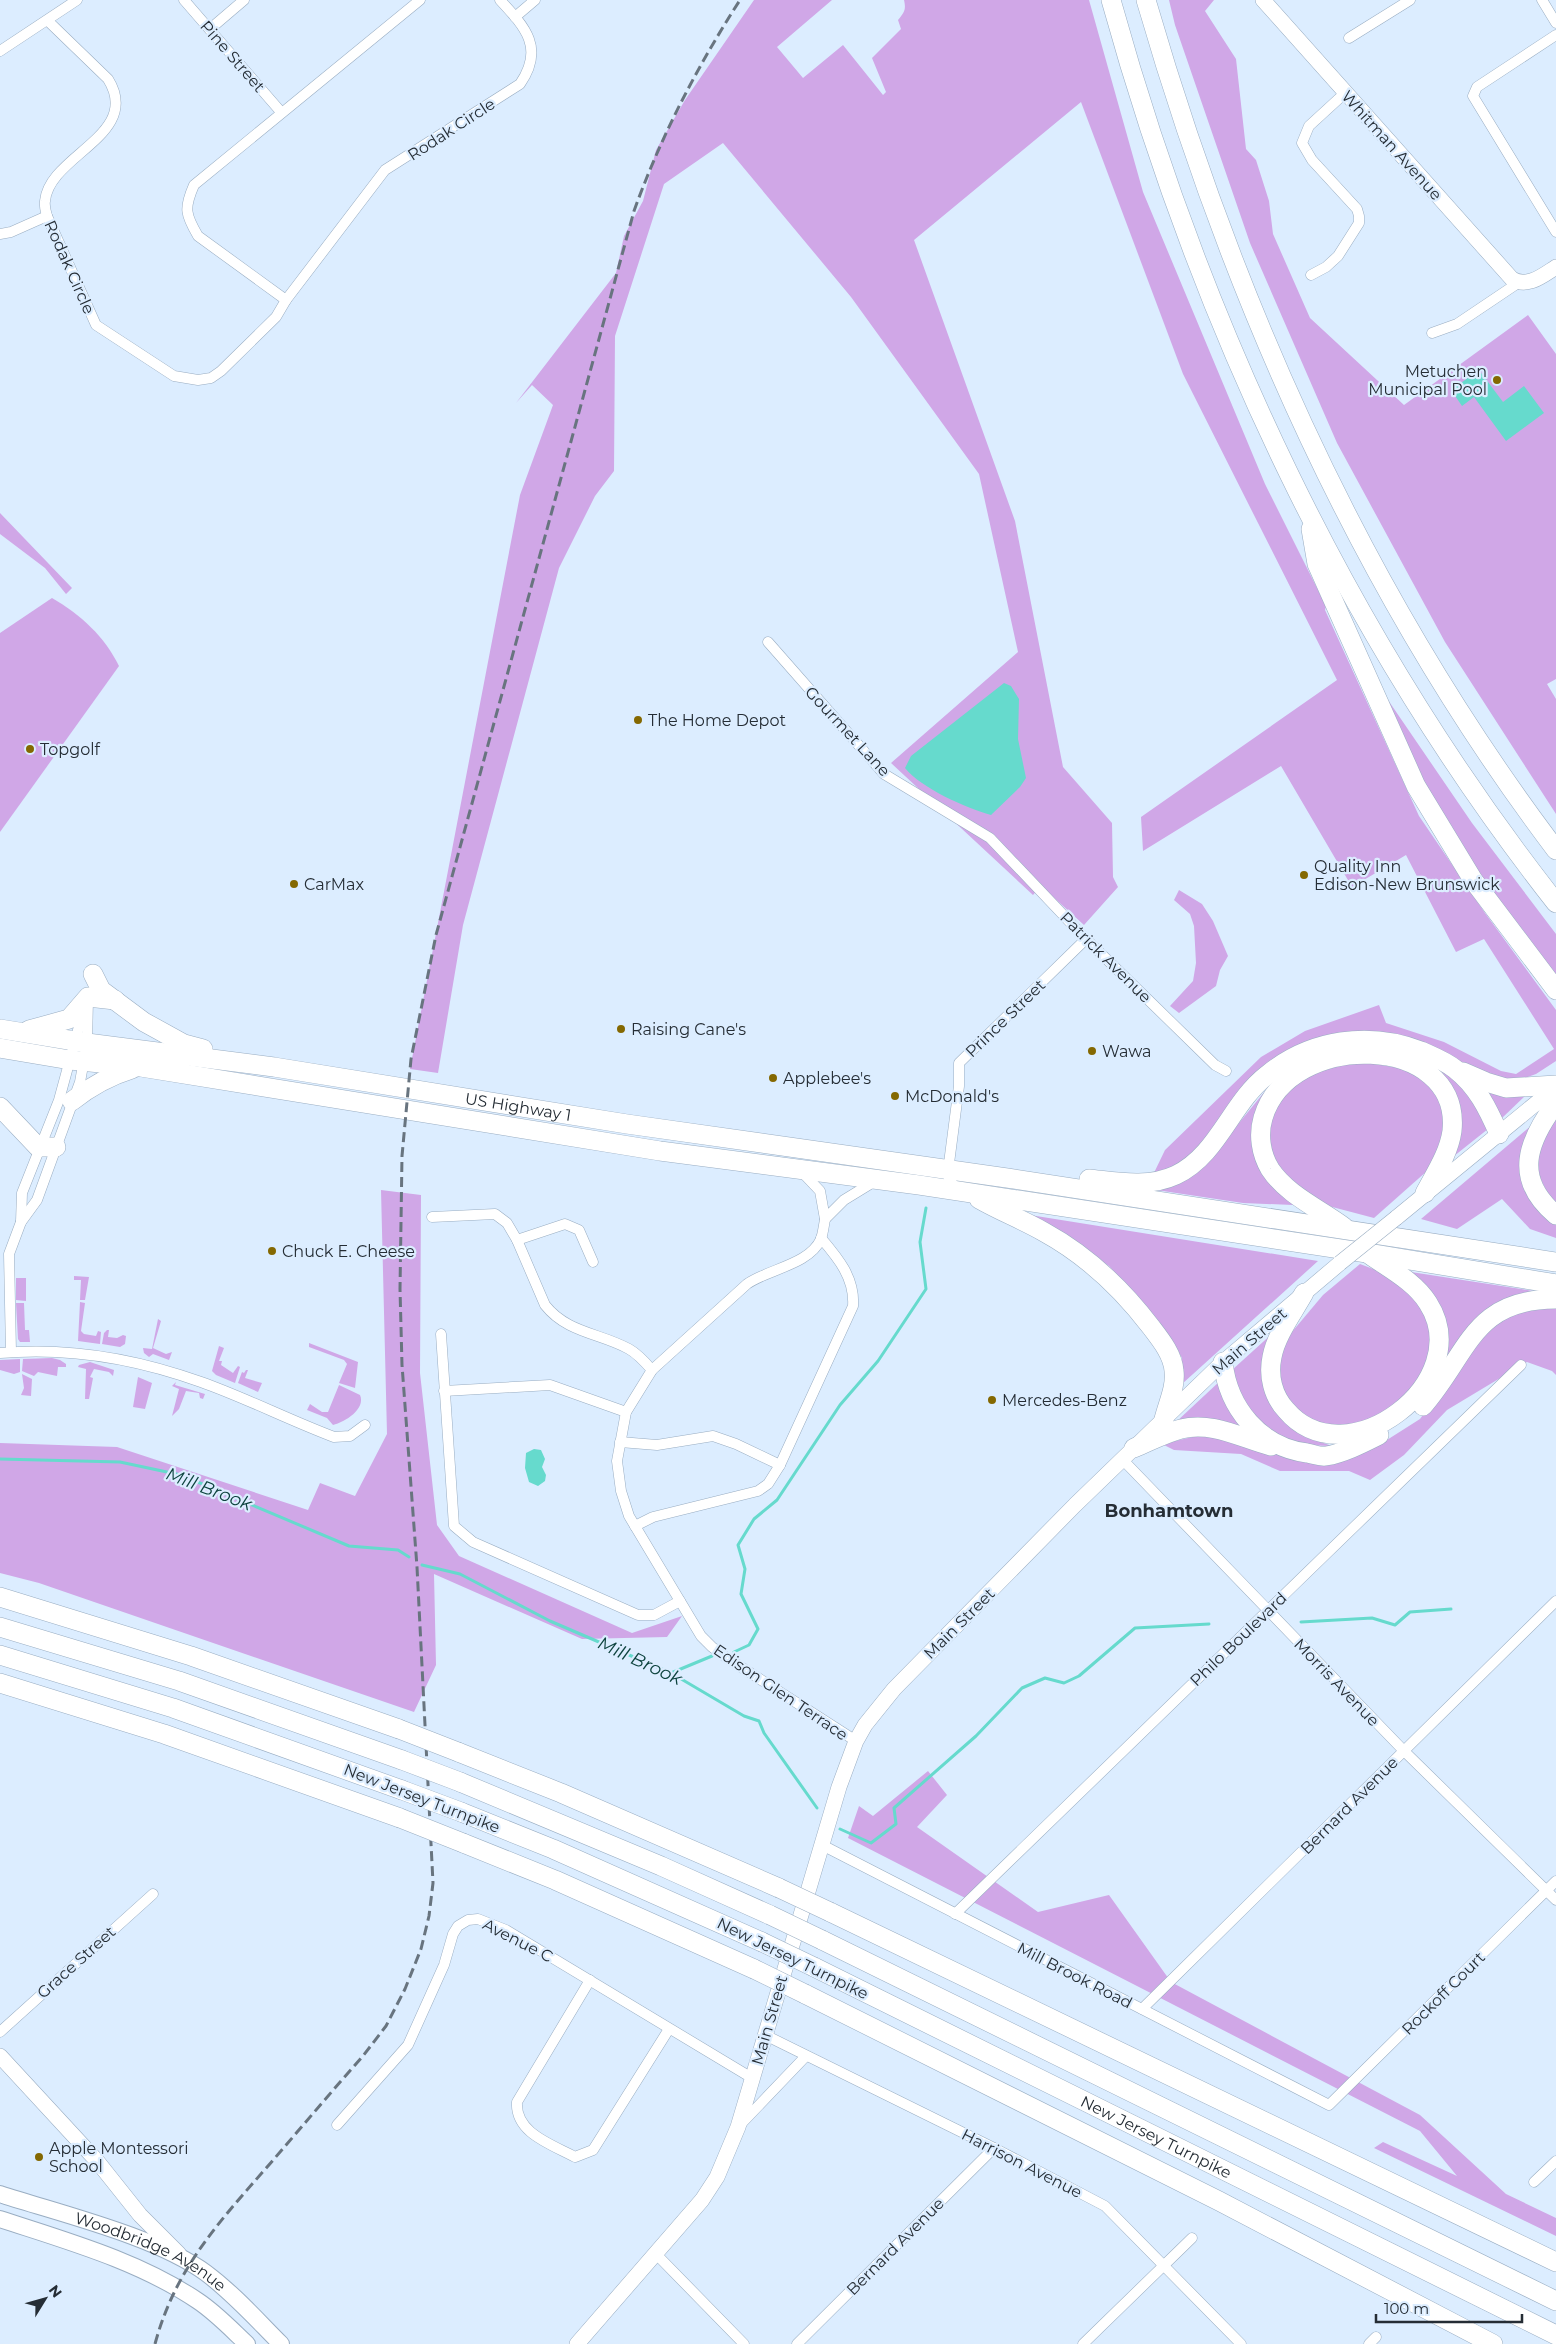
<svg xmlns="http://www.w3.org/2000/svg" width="1556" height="2344" font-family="Montserrat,sans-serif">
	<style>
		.green { fill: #d0a7e7 }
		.water { fill: #66dacd }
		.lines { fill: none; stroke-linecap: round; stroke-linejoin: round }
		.stream { stroke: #66dacd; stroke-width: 3 }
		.street-casing { stroke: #99adc2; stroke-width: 11 }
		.secondary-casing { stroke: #99adc2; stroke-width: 16 }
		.primary-casing { stroke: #99adc2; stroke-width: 18 }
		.highway-casing { stroke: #99adc2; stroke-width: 20 }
		.street { stroke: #fff; stroke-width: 10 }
		.secondary { stroke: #fff; stroke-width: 15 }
		.primary { stroke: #fff; stroke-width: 16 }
		.highway { stroke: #fff; stroke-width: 19 }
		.rail { stroke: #68747f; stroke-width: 3; stroke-dasharray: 10 5; stroke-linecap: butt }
		.secondary-bridge-casing { stroke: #99adc2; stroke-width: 16; stroke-linecap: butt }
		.highway-bridge-casing { stroke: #99adc2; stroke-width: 20; stroke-linecap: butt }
		.secondary-bridge { stroke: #fff; stroke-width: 15 }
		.highway-bridge { stroke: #fff; stroke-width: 19 }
		.poi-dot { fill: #846801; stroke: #dcedff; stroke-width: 2 }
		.labels { text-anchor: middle; stroke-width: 4.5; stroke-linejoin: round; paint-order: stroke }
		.street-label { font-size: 16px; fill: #252d35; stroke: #dcedff }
		.poi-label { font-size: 16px; fill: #252d35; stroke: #dcedff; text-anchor: start }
		.water-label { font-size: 18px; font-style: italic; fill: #0d433e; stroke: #dcedff }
		.neighbourhood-label { font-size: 18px; font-weight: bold; fill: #252d35; stroke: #dcedff }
	</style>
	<rect width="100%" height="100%" fill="#dcedff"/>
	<g class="green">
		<path d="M 754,0 L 832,0 L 777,47 L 803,78 L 843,45 L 883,95 L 886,92 L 872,58 L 901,29 L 898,20 C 905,12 906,9 904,0 L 1089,0 L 1143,192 L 1265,484 L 1326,606 L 1325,610 L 1419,816 L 1485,913 L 1556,1010 L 1556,1061 L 1536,1074 L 1516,1081 L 1498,1079 L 1414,1044 L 1369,1031 L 1333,1035 L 1290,1051 L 1193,1157 L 1152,1177 L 1165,1150 L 1261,1057 L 1305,1031 L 1379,1005 L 1386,1023 L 1444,1042 L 1501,1071 L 1516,1074 L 1554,1049 L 1484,939 L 1456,952 L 1406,855 L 1352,887 L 1281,766 L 1143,851 L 1141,817 L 1337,680 L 1183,374 L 1081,102 L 914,240 L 1015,521 L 1063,767 L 1112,823 L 1113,877 L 1118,887 L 1084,925 L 1041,886 L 1033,895 L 891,763 L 1018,652 L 979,474 L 851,297 L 723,143 L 664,184 L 615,336 L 614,471 L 595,496 L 559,568 L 463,925 L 438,1073 L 410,1069 L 520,495 L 553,405 L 532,385 L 516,403 L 616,273 L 624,236 L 643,201 L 656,150 L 685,100 Z"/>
		<polygon points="1169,0 1214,0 1205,11 1236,59 1246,149 1256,160 1269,201 1273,234 1310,318 1404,405 1528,315 1556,354 1556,679 1547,684 1556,699 1556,814 1445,642 1337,443 1250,243 1175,25"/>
		<polygon points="0,513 72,588 66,594 45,568 0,534"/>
		<path d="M 52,598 C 81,615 104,636 119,666 L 0,832 L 0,633 Z"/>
		<polygon points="1388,700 1472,823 1556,934 1556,976 1499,902 1435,809"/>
		<polygon points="1179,890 1202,904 1213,921 1228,956 1220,970 1216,986 1179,1013 1170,1006 1193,981 1196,963 1194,926 1190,914 1174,900"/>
		<polygon points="1358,1061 1416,1071 1441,1098 1445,1141 1427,1171 1374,1218 1321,1204 1301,1193 1276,1166 1267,1132 1271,1112 1300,1077"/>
		<polygon points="1435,1062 1465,1085 1488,1129 1444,1164 1453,1147 1433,1069"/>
		<polygon points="1476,1082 1527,1094 1501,1119"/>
		<polygon points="1270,1085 1253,1133 1293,1205 1243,1203 1143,1188 1221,1145"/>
		<path d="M 1556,1113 L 1556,1205 C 1526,1161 1537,1158 1556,1113 Z"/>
		<polygon points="1539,1119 1527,1142 1556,1224 1556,1238 1530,1229 1502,1199 1457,1229 1421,1219"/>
		<polygon points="381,1190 421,1195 420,1373 437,1525 459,1556 632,1633 682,1616 667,1637 582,1639 434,1574 436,1665 414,1712 39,1583 0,1573 0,1443 117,1447 308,1510 320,1483 355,1496 387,1434"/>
		<polygon points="1030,1215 1318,1261 1182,1384 1182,1358 1165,1330 1109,1266"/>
		<polygon points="1360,1264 1381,1272 1416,1297 1433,1331 1426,1372 1395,1406 1355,1427 1317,1426 1291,1407 1278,1379 1281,1345 1323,1295"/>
		<polygon points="1411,1272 1540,1292 1507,1301 1441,1372"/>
		<polygon points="74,1276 89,1277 85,1300 80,1300 81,1280 74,1280"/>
		<polygon points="16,1278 26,1278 26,1301 16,1300"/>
		<polygon points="80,1302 85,1303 81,1331 84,1334 96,1336 98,1331 101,1332 100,1344 78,1341"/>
		<polygon points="16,1303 24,1303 25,1330 29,1330 30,1342 20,1342 18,1339"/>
		<polygon points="1556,1304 1556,1375 1552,1371 1527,1362 1447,1410 1404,1455 1370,1480 1349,1471 1280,1471 1241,1454 1174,1450 1162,1444 1201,1435 1324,1463 1379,1445 1420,1419 1490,1322 1526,1309"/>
		<polygon points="158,1319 161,1321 153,1348 166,1354 172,1352 169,1360 153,1354 149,1357 144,1353 143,1348 152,1349"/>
		<polygon points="107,1330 109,1330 108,1337 117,1338 123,1335 126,1336 125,1344 120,1347 102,1344 104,1333"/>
		<polygon points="1274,1332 1272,1406 1306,1437 1332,1446 1299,1445 1261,1426 1236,1393 1232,1370"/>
		<polygon points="309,1343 358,1362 355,1388 339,1383 347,1364 344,1360 309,1347"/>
		<polygon points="219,1346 224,1348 219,1361 222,1361 221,1365 233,1373 238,1366 240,1367 235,1383 216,1375 212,1371"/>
		<polygon points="52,1358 60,1360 66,1364 66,1367 58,1367 57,1376 38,1372 34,1376 22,1371 23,1359"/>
		<polygon points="20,1359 20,1372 14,1374 0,1370 0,1360"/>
		<polygon points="90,1362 114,1370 113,1376 109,1372 94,1369 90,1377 93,1378 89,1399 85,1399 86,1369 78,1367 79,1365"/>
		<polygon points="246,1370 248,1370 245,1378 262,1383 258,1392 238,1383 242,1372 244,1373"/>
		<polygon points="22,1374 32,1379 31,1396 21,1395 24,1388"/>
		<polygon points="138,1377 152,1383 145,1409 133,1407"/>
		<polygon points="1220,1381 1261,1438 1176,1422"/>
		<polygon points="176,1382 175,1385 205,1394 203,1399 200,1398 199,1393 186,1391 179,1409 172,1416 179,1389 172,1386"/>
		<path d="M 339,1385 L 360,1395 C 366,1409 345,1422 333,1425 L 327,1418 L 307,1410 L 310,1404 L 322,1412 L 328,1412 Z"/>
		<polygon points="928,1771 947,1795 917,1827 1038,1912 1109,1895 1171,1982 1420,2115 1506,2194 1556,2218 1556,2236 1374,2148 1383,2142 1457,2176 1420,2131 848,1838 859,1806 873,1816"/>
	</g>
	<g class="water">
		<polygon points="1479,370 1503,402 1524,386 1544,413 1506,441 1474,397 1462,406 1451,390"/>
		<path d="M 1004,683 L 1011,686 L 1019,699 L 1018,739 L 1026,778 L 1020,787 L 991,815 C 966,808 921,788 905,768 L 911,756 Z"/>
		<polygon points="534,1449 541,1450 545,1459 542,1467 546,1475 545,1481 538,1486 529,1482 525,1468 526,1453"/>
	</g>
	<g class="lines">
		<g class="stream">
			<polyline points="0,1459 120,1462 181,1475 349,1546 398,1550 409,1557"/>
			<polyline points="422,1565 460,1574 550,1621 671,1673 744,1716 759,1721 764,1733 817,1808"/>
			<polyline points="1301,1622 1372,1618 1395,1625 1410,1612 1451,1609"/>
			<polyline points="734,1652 749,1645 758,1629 741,1594 745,1569 738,1545 754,1519 777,1500 840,1405 878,1361 926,1289 920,1242 926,1208"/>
			<polyline points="671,1673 712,1656"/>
			<polyline points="840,1829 871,1843 896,1824 894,1808 976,1736 1022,1688 1045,1678 1064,1683 1079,1676 1135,1628 1209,1624"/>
		</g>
		<g class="street-casing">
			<g id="street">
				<polyline points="184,0 281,112"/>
				<polyline points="1542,0 1556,23"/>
				<polyline points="515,17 535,0"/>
				<path d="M 48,21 L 108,79 C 143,135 49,155 45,201 C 44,206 46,212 47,216 L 96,325 L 174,376 L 198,380 L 211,378 L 221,371 L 276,317 L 286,300 L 385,170 L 520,84 C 545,48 525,27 500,0"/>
				<polyline points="210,29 244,0"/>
				<polyline points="1556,35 1477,87 1473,96 1556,232"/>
				<polyline points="1349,38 1410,0"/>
				<polyline points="0,51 77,0"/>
				<polyline points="0,234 11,232 47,216"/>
				<polyline points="1311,275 1326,267 1338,256 1359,223 1359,216 1357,209 1312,160 1302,143 1309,126 1345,93"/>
				<path d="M 286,300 L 198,236 C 185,214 184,208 194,185 L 420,0"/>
				<polyline points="1432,333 1457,324 1518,283"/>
				<polyline points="768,642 884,774 990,838 1086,939 1215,1065 1226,1071"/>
				<polyline points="802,1172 820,1191 825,1219 844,1200 875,1181"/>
				<polyline points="958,1191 949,1179 948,1171 959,1086 959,1063 1086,939"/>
				<path d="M 432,1217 L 495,1214 L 507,1223 L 517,1240 L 545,1305 C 567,1333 600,1333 629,1349 C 638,1354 645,1362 652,1370"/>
				<path d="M 825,1219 C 824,1225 823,1233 821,1239 C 809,1265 768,1269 747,1284 L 652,1370 L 626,1412 L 617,1461 L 621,1491 L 629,1516 L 701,1636 L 712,1647 L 727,1658 L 856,1741"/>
				<polyline points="21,1222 22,1193 59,1100 84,1008"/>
				<polyline points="517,1240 565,1224 579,1230 593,1262"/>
				<polyline points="441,1334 454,1526 473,1542 638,1615 654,1615 680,1601"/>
				<polyline points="11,1352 9,1254 21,1222 37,1200 80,1082 87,1043 88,999"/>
				<path d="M 0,1353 C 68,1347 137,1359 201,1382 C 246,1398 289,1420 334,1437 L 350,1436 L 365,1425"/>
				<polyline points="444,1391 550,1385 626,1412"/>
				<polyline points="620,1442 657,1445 713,1436 736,1444 780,1465"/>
				<polyline points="1122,1459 1404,1751 1556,1900"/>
				<path d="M 635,1526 L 653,1517 L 758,1491 L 768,1484 L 780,1465 L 853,1306 C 855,1278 838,1258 821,1238"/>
				<polyline points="820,1844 1329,2105 1556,1881"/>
				<polyline points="955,1914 1521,1365"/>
				<path d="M 590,1980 L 517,2102 C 515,2133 551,2144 575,2157 L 593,2150 L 669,2029"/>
				<polyline points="1142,2009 1556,1601"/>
				<polyline points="0,2032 153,1894"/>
				<polyline points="765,2035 994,2148 1105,2206 1241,2344"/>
				<polyline points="337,2125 408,2045 444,1965 453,1934 458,1926 468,1920 478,1919 506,1930 752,2078"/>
				<polyline points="740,2125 806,2056"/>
				<polyline points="1534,2182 1556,2161"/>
				<polyline points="657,2255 744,2344"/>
				<polyline points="797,2344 994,2148"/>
				<polyline points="1083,2344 1192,2238"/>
				<polyline points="1369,2344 1376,2337"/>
			</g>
		</g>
		<g class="secondary-casing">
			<g id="secondary">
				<path d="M 1263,0 L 1512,279 C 1528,288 1542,276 1556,267"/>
				<polyline points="1396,1218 1556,1087"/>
				<polyline points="0,2056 97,2161 140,2215 179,2254"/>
				<polyline points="577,2344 702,2200 717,2177 738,2127 839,1787 856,1741 865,1725 894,1689 1075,1505 1223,1362 1340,1263"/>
			</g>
		</g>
		<g class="primary-casing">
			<g id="primary">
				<path id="s1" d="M 0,2194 C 61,2214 155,2236 206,2273 C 234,2294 257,2320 281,2344"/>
				<path d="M 0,2219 C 67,2241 139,2261 198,2301 C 216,2313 231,2329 247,2344"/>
			</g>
		</g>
		<g class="highway-casing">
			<g id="highway">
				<path d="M 1111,0 C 1201,325 1347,637 1556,903"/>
				<path d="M 1146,0 C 1234,304 1364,596 1556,850"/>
				<polyline points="1311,529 1317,564 1416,786 1473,880 1556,990"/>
				<polyline points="93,974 101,990 144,1022 184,1044 203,1049"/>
				<path id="s2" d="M 0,1029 L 87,1043 L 274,1067 L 627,1124 L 1007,1178 L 1556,1262"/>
				<polyline points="29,1030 69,1019 88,997 115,1000"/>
				<polyline points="0,1048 70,1060 141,1067 660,1151 919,1185 1367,1253 1556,1284"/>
				<polyline points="1463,1072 1486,1082 1506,1088 1556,1085"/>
				<path d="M 72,1101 C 91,1086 109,1076 132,1069"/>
				<path d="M 1556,1103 C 1527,1142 1513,1179 1556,1215"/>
				<polyline points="0,1107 38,1147 56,1147"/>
				<path d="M 1089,1179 C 1118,1182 1148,1188 1176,1175 C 1218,1155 1231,1103 1267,1075 C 1311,1039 1369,1031 1421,1051 C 1432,1056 1445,1061 1455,1069 C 1477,1086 1488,1109 1499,1134"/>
				<path d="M 979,1199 C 1000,1211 1023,1220 1044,1232 C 1086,1255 1122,1289 1151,1327 C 1161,1340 1173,1355 1174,1371 C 1176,1387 1168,1403 1164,1419"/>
				<path d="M 1344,1227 C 1320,1209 1287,1195 1270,1169 C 1261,1154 1258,1135 1263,1118 C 1289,1029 1462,1033 1452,1131 C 1449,1153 1435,1174 1425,1193"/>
				<path d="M 1304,1293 C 1293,1313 1276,1335 1272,1357 C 1268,1376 1273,1396 1286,1410 C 1346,1481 1478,1381 1428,1303 C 1415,1282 1390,1269 1370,1255"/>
				<path d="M 1223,1362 C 1228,1408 1260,1447 1307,1453 C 1313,1454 1320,1457 1326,1456 C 1344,1453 1363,1443 1379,1435"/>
				<path d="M 1423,1406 C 1469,1353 1472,1299 1556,1299"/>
				<path d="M 1134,1448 C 1149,1442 1165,1433 1181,1429 C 1212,1421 1241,1438 1271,1446"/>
				<polyline points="0,1597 191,1656 399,1729"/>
				<polyline points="0,1627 179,1681 402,1760"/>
				<polyline points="0,1655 173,1708 402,1790"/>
				<polyline points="0,1683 164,1734 400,1818"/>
				<polyline points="458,1752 561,1793 779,1888"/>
				<polyline points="460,1782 661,1866 770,1915"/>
				<polyline points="461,1812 553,1849 762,1942"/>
				<polyline points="463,1843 555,1880 754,1969"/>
				<polyline points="830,1912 1556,2262"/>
				<polyline points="822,1940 1556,2301"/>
				<path id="s3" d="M 814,1967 L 1556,2335"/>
				<polyline points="805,1994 1219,2201 1493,2344"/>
			</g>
		</g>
		<use href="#street" class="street"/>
		<use href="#secondary" class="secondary"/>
		<use href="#primary" class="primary"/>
		<use href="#highway" class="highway"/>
		<path class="rail" d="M 155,2344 C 175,2269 219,2222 268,2166 C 300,2129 331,2092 363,2056 L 386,2026 L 405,1989 L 421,1949 L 429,1916 L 433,1883 L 417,1567 L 402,1365 L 400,1289 L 402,1156 L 411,1059 L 436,935 L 634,211 C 661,136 697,67 740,0"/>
		<g class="secondary-bridge-casing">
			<polyline id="secondary-bridge" points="1340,1263 1396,1218"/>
		</g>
		<g class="highway-bridge-casing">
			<g id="highway-bridge">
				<polyline points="399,1729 458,1752"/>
				<polyline points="402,1760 460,1782"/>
				<polyline points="402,1790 461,1812"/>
				<polyline points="400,1818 463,1843"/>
				<polyline points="779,1888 830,1912"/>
				<polyline points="770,1915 822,1940"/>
				<polyline points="762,1942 814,1967"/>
				<polyline points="754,1969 805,1994"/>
			</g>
		</g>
		<use href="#secondary-bridge" class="secondary-bridge"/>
		<use href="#highway-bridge" class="highway-bridge"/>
	</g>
	<g class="poi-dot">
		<circle cx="1497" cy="380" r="5"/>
		<circle cx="638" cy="720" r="5"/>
		<circle cx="30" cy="749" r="5"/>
		<circle cx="1304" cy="875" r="5"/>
		<circle cx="294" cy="884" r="5"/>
		<circle cx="621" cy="1029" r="5"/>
		<circle cx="1092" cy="1051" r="5"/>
		<circle cx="773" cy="1078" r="5"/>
		<circle cx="895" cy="1096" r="5"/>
		<circle cx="272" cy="1251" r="5"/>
		<circle cx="992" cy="1400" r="5"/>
		<circle cx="39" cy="2157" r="5"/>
	</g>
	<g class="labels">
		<g class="street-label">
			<text transform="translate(233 56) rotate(49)" y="6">Pine Street</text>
			<text transform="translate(451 129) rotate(-33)" y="6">Rodak Circle</text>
			<text transform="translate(1392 145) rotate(48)" y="6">Whitman Avenue</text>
			<text transform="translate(70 267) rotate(66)" y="6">Rodak Circle</text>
			<text transform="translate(848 731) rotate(47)" y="6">Gourmet Lane</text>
			<text transform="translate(1106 957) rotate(45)" y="6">Patrick Avenue</text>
			<text transform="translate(1005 1018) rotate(-44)" y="6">Prince Street</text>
			<text dy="6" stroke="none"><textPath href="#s2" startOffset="524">US Highway 1</textPath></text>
			<text transform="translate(1249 1341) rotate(-41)" y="6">Main Street</text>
			<text transform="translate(959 1623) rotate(-45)" y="6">Main Street</text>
			<text transform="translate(1238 1639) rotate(-44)" y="6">Philo Boulevard</text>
			<text transform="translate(1337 1682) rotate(46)" y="6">Morris Avenue</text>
			<text transform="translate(781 1692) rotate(34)" y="6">Edison Glen Terrace</text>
			<text transform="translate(422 1798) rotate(21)" y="6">New Jersey Turnpike</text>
			<text transform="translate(1349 1805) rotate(-45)" y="6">Bernard Avenue</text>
			<text transform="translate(518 1940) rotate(27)" y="6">Avenue C</text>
			<text transform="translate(793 1958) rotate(26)" y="6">New Jersey Turnpike</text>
			<text transform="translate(76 1962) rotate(-42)" y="6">Grace Street</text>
			<text transform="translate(1075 1975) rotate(27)" y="6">Mill Brook Road</text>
			<text transform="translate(1443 1993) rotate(-45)" y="6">Rockoff Court</text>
			<text transform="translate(769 2020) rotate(-74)" y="6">Main Street</text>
			<text dy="6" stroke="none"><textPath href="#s3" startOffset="382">New Jersey Turnpike</textPath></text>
			<text transform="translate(1022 2163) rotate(27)" y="6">Harrison Avenue</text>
			<text transform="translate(895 2246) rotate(-45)" y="6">Bernard Avenue</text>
			<text dy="6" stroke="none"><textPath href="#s1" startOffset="162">Woodbridge Avenue</textPath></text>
		</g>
		<g class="poi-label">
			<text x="1487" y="377" text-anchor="end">Metuchen<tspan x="1487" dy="18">Municipal Pool</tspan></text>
			<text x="648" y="726">The Home Depot</text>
			<text x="40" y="755">Topgolf</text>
			<text x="1314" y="872">Quality Inn<tspan x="1314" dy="18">Edison-New Brunswick</tspan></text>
			<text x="304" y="890">CarMax</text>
			<text x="631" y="1035">Raising Cane's</text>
			<text x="1102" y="1057">Wawa</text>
			<text x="783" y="1084">Applebee's</text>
			<text x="905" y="1102">McDonald's</text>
			<text x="282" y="1257">Chuck E. Cheese</text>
			<text x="1002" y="1406">Mercedes-Benz</text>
			<text x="49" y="2154">Apple Montessori<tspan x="49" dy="18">School</tspan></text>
		</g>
		<g class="water-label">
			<text transform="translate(209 1489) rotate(21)" y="6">Mill Brook</text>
			<text transform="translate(640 1661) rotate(25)" y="6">Mill Brook</text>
		</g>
		<g class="neighbourhood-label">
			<text x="1169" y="1517">Bonhamtown</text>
		</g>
	</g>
	<g transform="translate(45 2299) rotate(53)" stroke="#dcedff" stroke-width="4" paint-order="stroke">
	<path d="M0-4L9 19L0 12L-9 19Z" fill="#252d35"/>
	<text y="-8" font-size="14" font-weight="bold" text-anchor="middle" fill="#252d35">N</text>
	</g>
	<path d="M1376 2314v8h146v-8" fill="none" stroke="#252d35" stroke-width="2.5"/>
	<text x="1384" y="2314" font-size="15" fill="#252d35" stroke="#dcedff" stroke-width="4" paint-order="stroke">100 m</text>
</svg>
